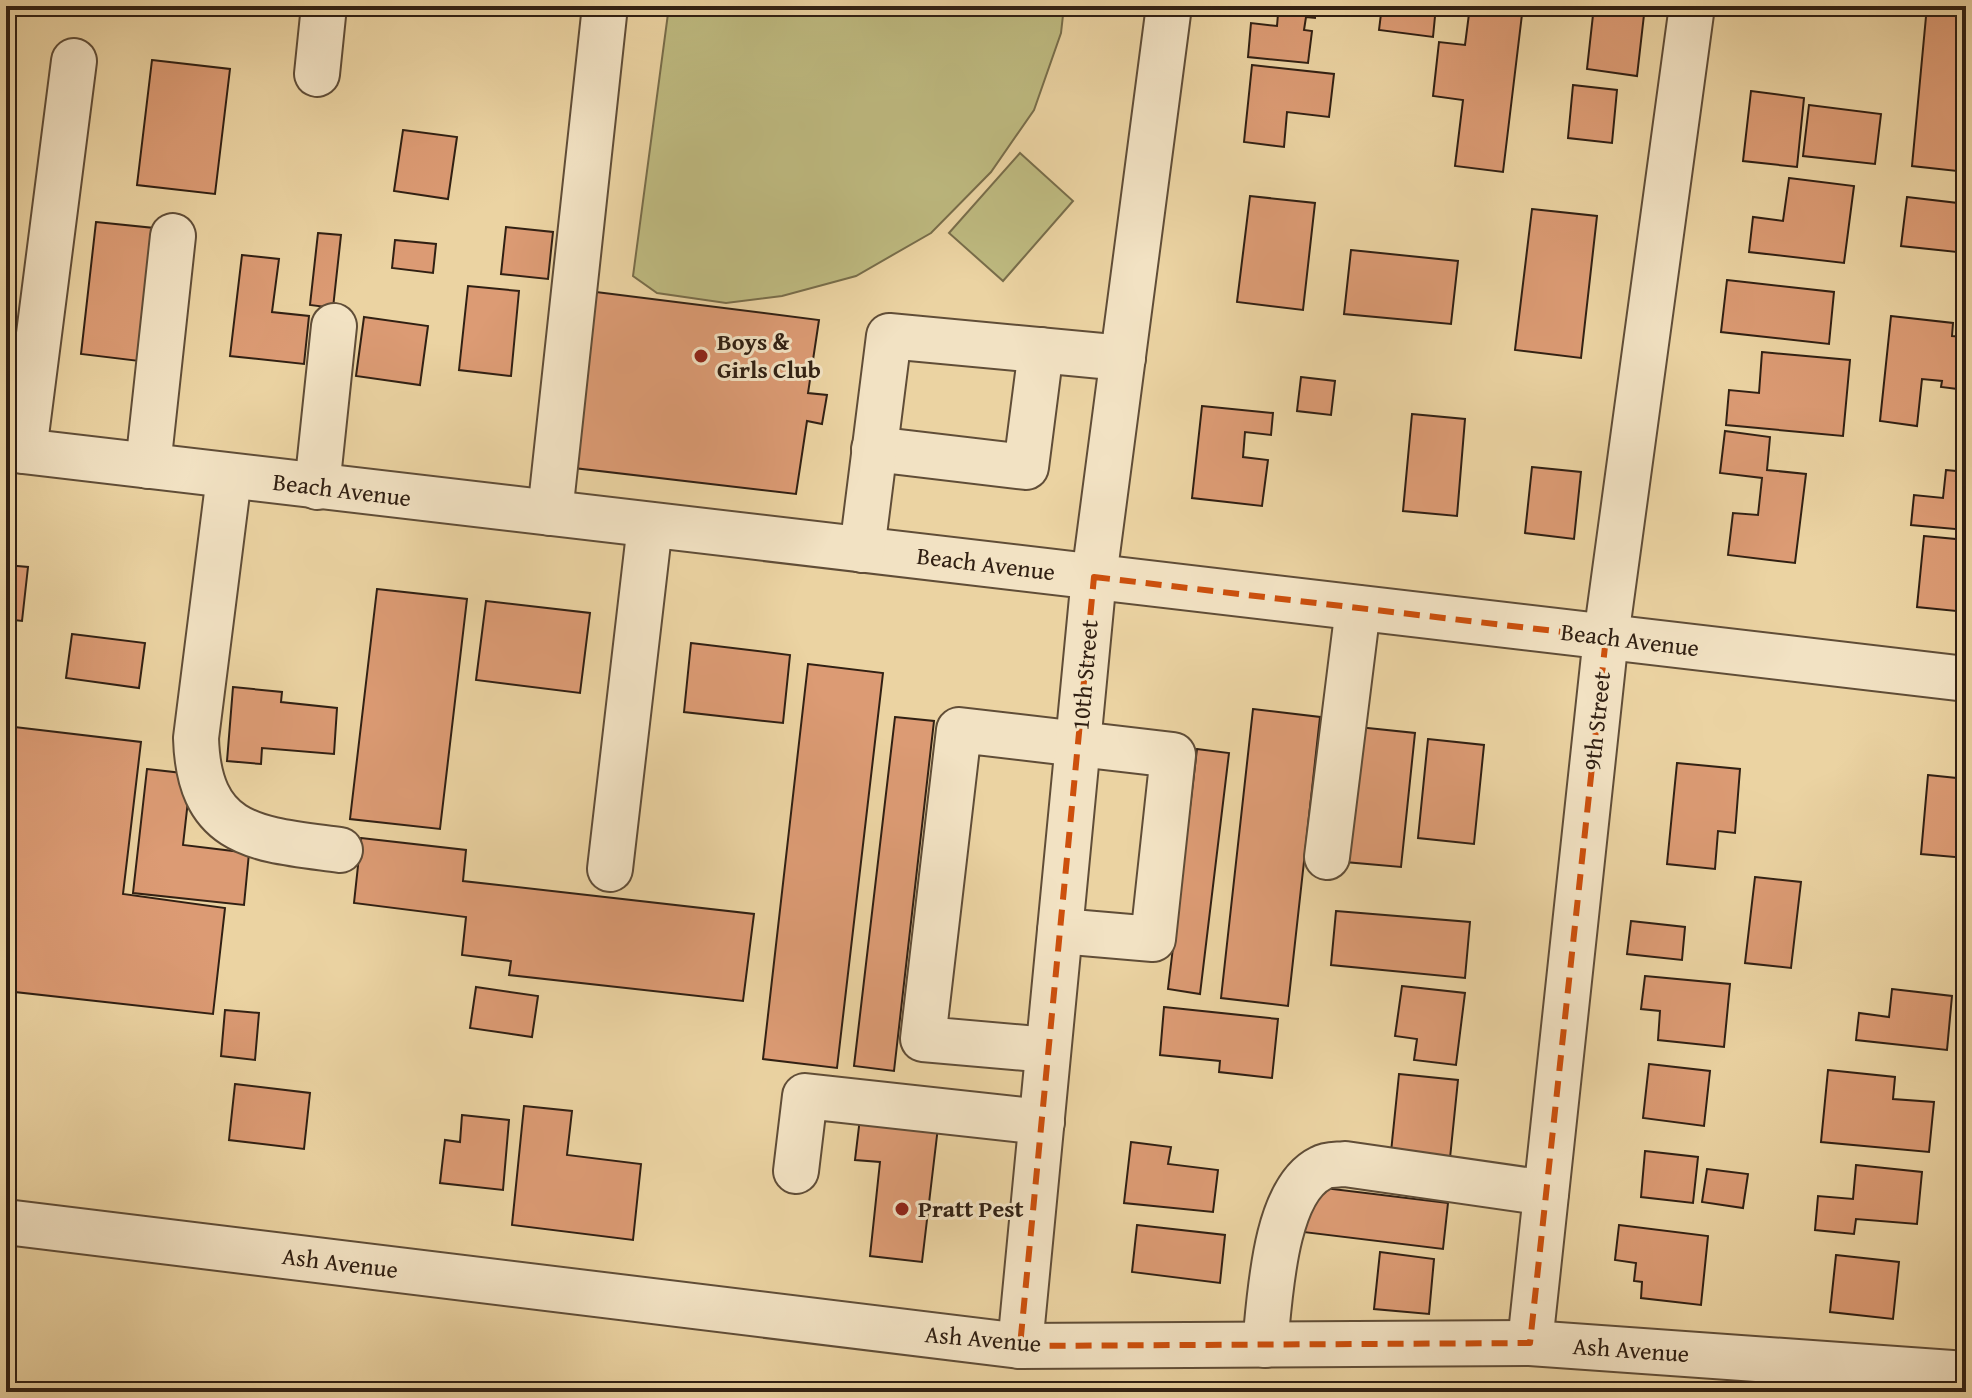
<svg xmlns="http://www.w3.org/2000/svg" width="1972" height="1398" font-family="'Gentium Book Plus',serif">
	<style>
		.green { fill: #beba80; stroke: #786d4a; stroke-width: 2 }
		.building { fill: #dc9b74; stroke: #312013; stroke-width: 2 }
		.lines { fill: none; stroke-linecap: round; stroke-linejoin: round }
		.minor-casing { stroke: #604d37; stroke-width: 48 }
		.minor { stroke: #f2e2c3; stroke-width: 44 }
		.marked { fill: none; stroke: #cd500d; stroke-width: 6; stroke-dasharray: 16 10; stroke-linejoin: round }
		.poi-dot { fill: #8f2418; stroke: #f2e2c3; stroke-width: 3 }
		.labels { text-anchor: middle; stroke-width: 6; stroke-linejoin: round; paint-order: stroke }
		.poi-label { font-size: 24px; font-weight: bold; fill: #312013; stroke: #f2e2c3; text-anchor: start }
		.street-label { font-size: 24px; fill: #312013; stroke: #f2e2c3 }
	</style>
	<rect width="100%" height="100%" fill="#ebd3a2"/>
	<filter id="stains"><feTurbulence type="fractalNoise" baseFrequency=".0025" numOctaves="4"/><feColorMatrix values="0 0 0 0 .2 0 0 0 0 .09 0 0 0 0 .02 0 0 0 .5 -.17"/></filter>
	<radialGradient id="worn" r=".72"><stop offset=".6" stop-color="#630" stop-opacity="0"/><stop offset="1" stop-color="#630" stop-opacity=".3"/></radialGradient>
	<g class="green">
		<polygon points="669,6 1064,6 1061,33 1034,110 991,172 931,233 856,276 782,296 726,303 657,293 633,276"/>
		<polygon points="1020,153 1073,201 1003,281 949,233"/>
	</g>
	<g class="building">
		<polygon points="1260,6 1316,6 1315,18 1306,17 1304,30 1312,31 1308,63 1248,57 1251,23 1277,26 1278,14 1260,12"/>
		<polygon points="1382,6 1436,6 1433,37 1379,30"/>
		<polygon points="1470,6 1523,6 1503,172 1455,166 1463,100 1433,96 1439,42 1465,45"/>
		<polygon points="1594,6 1645,6 1637,76 1587,69"/>
		<polygon points="1927,6 1966,6 1966,172 1912,166"/>
		<polygon points="152,60 230,69 215,194 137,185"/>
		<polygon points="1252,65 1334,74 1329,117 1287,112 1284,147 1244,142"/>
		<polygon points="1573,85 1617,90 1612,143 1568,138"/>
		<polygon points="1751,91 1804,98 1797,167 1743,161"/>
		<polygon points="1809,105 1881,114 1875,164 1803,156"/>
		<polygon points="403,130 457,137 448,199 394,191"/>
		<polygon points="1789,178 1854,186 1844,263 1749,252 1753,217 1783,221"/>
		<polygon points="1250,196 1315,203 1303,310 1237,302"/>
		<polygon points="1907,197 1966,204 1966,253 1901,246"/>
		<polygon points="1532,209 1597,216 1581,358 1515,350"/>
		<polygon points="96,222 154,228 139,361 81,354"/>
		<polygon points="506,227 553,232 548,279 501,274"/>
		<polygon points="318,233 341,235 333,308 310,305"/>
		<polygon points="395,240 436,244 433,273 392,268"/>
		<polygon points="1351,250 1458,261 1451,324 1344,314"/>
		<polygon points="242,255 279,259 272,312 309,316 304,364 230,356"/>
		<polygon points="1727,280 1834,292 1829,344 1721,332"/>
		<polygon points="468,286 519,291 511,376 459,370"/>
		<polygon points="596,292 819,320 808,393 827,395 822,424 807,421 796,494 574,468"/>
		<polygon points="1891,316 1953,323 1952,336 1966,337 1966,390 1941,387 1942,381 1922,379 1917,426 1880,421"/>
		<polygon points="364,317 428,326 420,385 356,376"/>
		<polygon points="1762,352 1850,360 1843,436 1726,425 1729,390 1759,393"/>
		<polygon points="1301,377 1335,381 1331,415 1297,411"/>
		<polygon points="1202,406 1273,413 1271,435 1245,432 1243,457 1268,460 1262,506 1192,498"/>
		<polygon points="1412,414 1465,419 1457,516 1403,511"/>
		<polygon points="1725,431 1770,437 1767,470 1806,474 1795,563 1728,555 1733,513 1758,515 1762,478 1720,473"/>
		<polygon points="1532,467 1581,472 1574,539 1525,533"/>
		<polygon points="1946,470 1966,472 1966,530 1911,525 1914,495 1943,498"/>
		<polygon points="1924,536 1966,540 1966,612 1917,607"/>
		<polygon points="6,565 28,567 22,621 6,619"/>
		<polygon points="377,589 467,599 440,829 350,819"/>
		<polygon points="486,601 590,613 580,693 476,680"/>
		<polygon points="72,634 145,643 139,688 66,678"/>
		<polygon points="691,643 790,655 783,723 684,712"/>
		<polygon points="808,664 883,673 837,1068 763,1059"/>
		<polygon points="233,687 282,692 281,702 337,708 334,754 262,748 261,764 227,761"/>
		<polygon points="1253,709 1320,717 1288,1006 1221,998"/>
		<polygon points="895,717 934,721 894,1071 854,1066"/>
		<polygon points="6,726 141,742 123,894 225,908 213,1014 6,991"/>
		<polygon points="1358,727 1415,733 1401,867 1345,862"/>
		<polygon points="1428,739 1484,745 1474,844 1418,838"/>
		<polygon points="1197,749 1229,753 1200,994 1168,989"/>
		<polygon points="1677,763 1740,769 1735,833 1718,831 1715,869 1667,864"/>
		<polygon points="147,769 191,774 183,845 249,853 244,905 133,893"/>
		<polygon points="1928,775 1966,779 1966,858 1921,854"/>
		<polygon points="361,838 466,850 463,881 754,914 743,1001 509,975 511,961 462,955 466,917 354,903"/>
		<polygon points="1755,877 1801,882 1791,968 1745,963"/>
		<polygon points="1336,911 1470,922 1465,978 1331,965"/>
		<polygon points="1631,921 1685,927 1682,960 1627,954"/>
		<polygon points="1645,976 1730,984 1724,1047 1658,1040 1660,1011 1641,1009"/>
		<polygon points="1402,986 1465,993 1456,1065 1414,1060 1417,1039 1395,1036"/>
		<polygon points="476,987 538,996 532,1037 470,1028"/>
		<polygon points="1892,989 1952,996 1947,1050 1856,1040 1859,1013 1889,1017"/>
		<polygon points="1164,1007 1278,1019 1272,1078 1219,1072 1220,1061 1160,1055"/>
		<polygon points="225,1010 259,1013 255,1060 221,1056"/>
		<polygon points="1649,1064 1710,1071 1704,1126 1643,1118"/>
		<polygon points="1828,1070 1895,1077 1893,1099 1934,1102 1929,1152 1821,1142"/>
		<polygon points="1399,1074 1458,1080 1450,1158 1391,1152"/>
		<polygon points="235,1084 310,1093 304,1149 229,1140"/>
		<polygon points="524,1106 572,1111 567,1155 641,1164 633,1240 512,1225"/>
		<polygon points="462,1115 509,1120 503,1190 440,1183 445,1140 460,1142"/>
		<polygon points="860,1118 938,1127 922,1262 870,1256 880,1162 855,1160"/>
		<polygon points="1131,1142 1171,1147 1168,1164 1218,1170 1213,1212 1124,1203"/>
		<polygon points="1645,1151 1698,1157 1693,1203 1641,1197"/>
		<polygon points="1856,1165 1922,1172 1917,1224 1856,1219 1854,1234 1815,1230 1818,1196 1853,1199"/>
		<polygon points="1707,1169 1748,1174 1743,1208 1702,1202"/>
		<polygon points="1308,1186 1448,1203 1443,1249 1303,1232"/>
		<polygon points="1137,1225 1225,1235 1220,1283 1132,1272"/>
		<polygon points="1619,1225 1708,1236 1701,1305 1641,1298 1642,1282 1634,1281 1636,1263 1615,1260"/>
		<polygon points="1380,1252 1434,1259 1429,1314 1374,1309"/>
		<polygon points="1836,1255 1899,1262 1893,1319 1830,1312"/>
	</g>
	<g class="lines">
		<g class="minor-casing">
			<g id="minor">
				<polyline points="317,74 324,6"/>
				<polyline points="6,449 1966,679"/>
				<polyline points="874,449 1026,467 1041,350"/>
				<polyline points="24,451 74,61"/>
				<polyline points="148,466 173,236"/>
				<path d="M 229,477 L 196,738 C 199,839 259,839 340,850"/>
				<polyline points="317,487 334,326"/>
				<polyline points="550,513 605,6"/>
				<polyline points="862,550 889,336 1123,358"/>
				<polyline points="1327,857 1358,608"/>
				<polyline points="610,869 650,525"/>
				<polyline points="1048,1050 923,1039 959,730 1173,755 1153,939 1060,931"/>
				<polyline points="796,1171 805,1096 1042,1122"/>
				<polyline points="6,1222 1020,1346 1530,1343 1966,1374"/>
				<polyline points="1530,1343 1606,637 1692,6"/>
				<path d="M 1265,1345 C 1270,1298 1274,1191 1321,1168 C 1328,1164 1337,1165 1345,1164 L 1546,1193"/>
				<polyline points="1020,1346 1094,577 1169,6"/>
			</g>
		</g>
		<use href="#minor" class="minor"/>
	</g>
	<path class="marked" d="M 1094,577 L 1606,637 L 1530,1343 L 1020,1346 Z"/>
	<g class="poi-dot">
		<circle cx="701" cy="356" r="8"/>
		<circle cx="902" cy="1209" r="8"/>
	</g>
	<g class="labels">
		<g class="poi-label">
			<text x="717" y="350">Boys &amp;<tspan x="717" dy="28">Girls Club</tspan></text>
			<text x="918" y="1217">Pratt Pest</text>
		</g>
		<g class="street-label">
			<text transform="translate(342 490) rotate(7)" y="8">Beach Avenue</text>
			<text transform="translate(986 564) rotate(7)" y="8">Beach Avenue</text>
			<text transform="translate(1630 640) rotate(7)" y="8">Beach Avenue</text>
			<text transform="translate(1085 675) rotate(-85)" y="8">10th Street</text>
			<text transform="translate(1597 721) rotate(-84)" y="8">9th Street</text>
			<text transform="translate(340 1263) rotate(7)" y="8">Ash Avenue</text>
			<text transform="translate(983 1339) rotate(5)" y="8">Ash Avenue</text>
			<text transform="translate(1631 1350) rotate(4)" y="8">Ash Avenue</text>
		</g>
	</g>
	<rect width="1972" height="1398" fill="none" stroke="#ebd3a2" stroke-width="32"/>
	<rect x="8" y="8" width="1956" height="1382" fill="none" stroke="#312013" stroke-width="4"/>
	<rect x="16" y="16" width="1940" height="1366" fill="none" stroke="#312013" stroke-width="2"/>
	<rect width="100%" height="100%" filter="url(#stains)"/>
	<rect width="100%" height="100%" fill="url(#worn)"/>
</svg>
